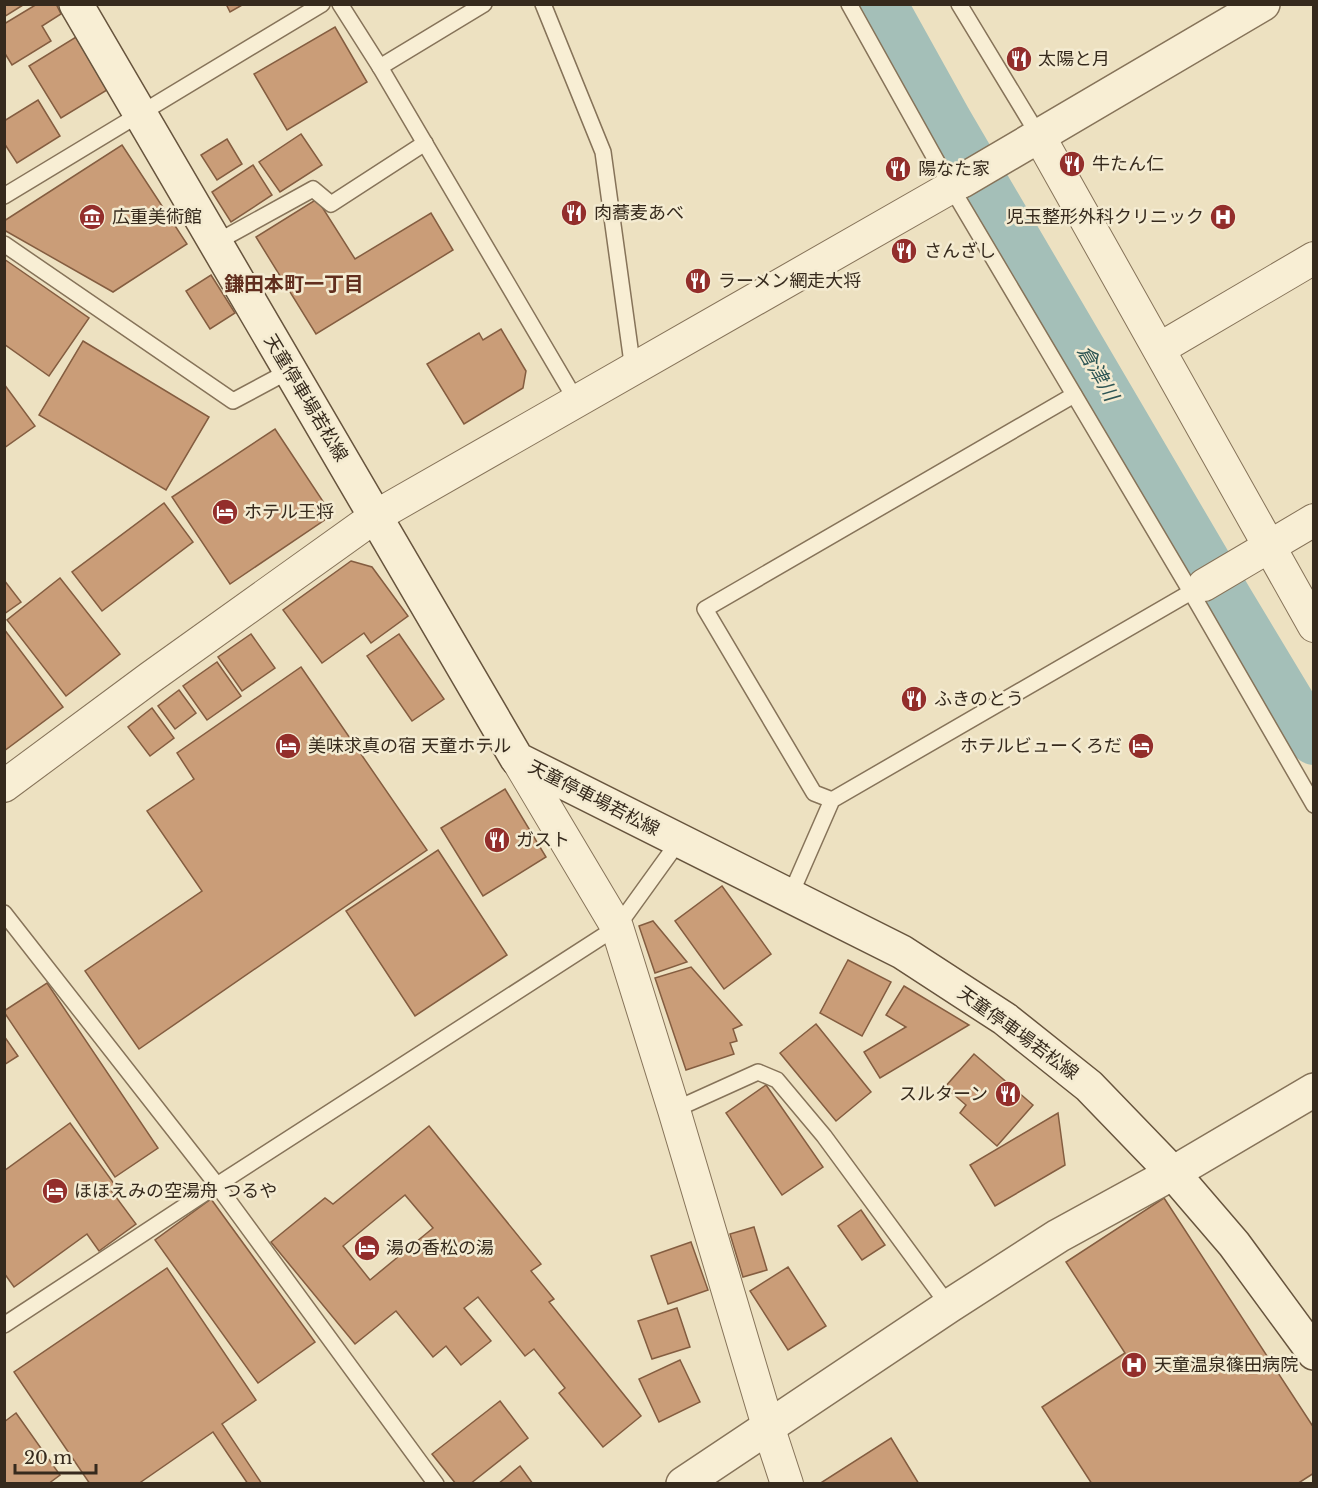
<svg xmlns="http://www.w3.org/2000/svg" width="1318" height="1488" font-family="'Libre Baskerville','Noto Sans JP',serif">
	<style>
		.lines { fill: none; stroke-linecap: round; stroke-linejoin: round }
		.river { stroke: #a4bfb8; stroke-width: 48 }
		.building { fill: #ca9d78; stroke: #845d40; stroke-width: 1.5; fill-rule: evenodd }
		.service-casing { stroke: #867359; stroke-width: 18 }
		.minor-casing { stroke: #867359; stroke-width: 34 }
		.tertiary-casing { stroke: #867359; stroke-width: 36 }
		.secondary-casing { stroke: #67543d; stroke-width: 36 }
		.service { stroke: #f8eed4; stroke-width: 15 }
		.minor { stroke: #f8eed4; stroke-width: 32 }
		.tertiary { stroke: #f8eed4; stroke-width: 33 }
		.secondary { stroke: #f8eed4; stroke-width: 33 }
		.labels { text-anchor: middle; stroke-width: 5; stroke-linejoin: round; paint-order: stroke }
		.poi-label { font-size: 18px; fill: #362a1d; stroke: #f4ebd1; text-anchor: start }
		.street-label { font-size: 18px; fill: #362a1d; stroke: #f4ebd1 }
		.neighbourhood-label { font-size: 20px; font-weight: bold; fill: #612e1e; stroke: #f4ebd1 }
		.water-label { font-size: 20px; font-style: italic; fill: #2d5554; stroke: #f4ebd1 }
	</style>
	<rect width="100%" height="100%" fill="#ede1c1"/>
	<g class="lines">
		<polyline class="river" points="883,4 948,121 1229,600 1314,741"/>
	</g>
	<g class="building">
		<polygon points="4,4 23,4 23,5 4,17"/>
		<polygon points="37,4 56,4 61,14 42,26 51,41 12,65 4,52 4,24"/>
		<polygon points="226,4 244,4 230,12"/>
		<polygon points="335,27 367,82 287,130 254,74"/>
		<polygon points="76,37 107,90 61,118 29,66"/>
		<polygon points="38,100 60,136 17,163 4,143 4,121"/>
		<polygon points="301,134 322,165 280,192 259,162"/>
		<polygon points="227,139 242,164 217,180 201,155"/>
		<polygon points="122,145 187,244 113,292 4,230 4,221"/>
		<polygon points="253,165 272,195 231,222 212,192"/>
		<polygon points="317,199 355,259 431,213 453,250 316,334 256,237"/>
		<polygon points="4,259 89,318 49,376 4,344"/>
		<polygon points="211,275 235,313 210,329 186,291"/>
		<polygon points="501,329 526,371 523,388 464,424 427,364 479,333 483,340"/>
		<polygon points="83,341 209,417 166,490 39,415"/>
		<polygon points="4,384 35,426 4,448"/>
		<polygon points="275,429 332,515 230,584 172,497"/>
		<polygon points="164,503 193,542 102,611 72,572"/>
		<polygon points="351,561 372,567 408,616 371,643 364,633 322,663 283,610"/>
		<polygon points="60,578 120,654 66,696 7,620"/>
		<polygon points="4,580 21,602 4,614"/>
		<polygon points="4,629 63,707 4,751"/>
		<polygon points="251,634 275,668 242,691 218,657"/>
		<polygon points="399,634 444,699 412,721 367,656"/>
		<polygon points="217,662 241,696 207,720 183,686"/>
		<polygon points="301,667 427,850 139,1049 85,971 202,891 147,811 194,779 177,753"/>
		<polygon points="179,690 196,713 175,729 158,706"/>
		<polygon points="152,708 174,738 150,756 128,727"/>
		<polygon points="505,789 546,857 483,896 441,828"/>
		<polygon points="438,850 507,955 415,1016 346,911"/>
		<polygon points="722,886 771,954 724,989 675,921"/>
		<polygon points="653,921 687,962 655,973 639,926"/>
		<polygon points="848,960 891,982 862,1036 820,1013"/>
		<polygon points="691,967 742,1025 733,1029 737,1041 730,1043 734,1054 686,1070 655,978"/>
		<polygon points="47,983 158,1148 115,1177 4,1012 4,1011"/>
		<polygon points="904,986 969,1025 880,1078 864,1052 906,1027 886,1015"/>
		<polygon points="816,1024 871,1092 836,1121 780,1053"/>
		<polygon points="4,1036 18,1056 4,1065"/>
		<polygon points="974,1054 1033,1105 997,1146 960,1113 966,1105 945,1087"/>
		<polygon points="766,1085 823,1167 782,1195 726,1113"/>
		<polygon points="1058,1113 1065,1165 995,1206 970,1165"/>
		<polygon points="70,1123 115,1185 110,1189 136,1224 99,1251 87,1234 14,1287 4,1273 4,1171"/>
		<path d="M 429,1126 L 541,1264 L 531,1271 L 554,1299 L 549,1302 L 641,1416 L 603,1447 L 559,1393 L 565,1388 L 534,1349 L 525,1356 L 478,1297 L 464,1308 L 491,1341 L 461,1365 L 446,1346 L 433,1357 L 396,1311 L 355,1344 L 271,1242 L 325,1198 L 333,1204 ZM 405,1195 L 433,1228 L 370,1280 L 343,1246 Z"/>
		<polygon points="1164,1198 1314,1428 1314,1473 1297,1484 1092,1484 1042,1407 1125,1353 1066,1262"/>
		<polygon points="211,1199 315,1342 258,1383 155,1240"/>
		<polygon points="861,1210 885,1245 862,1260 838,1226"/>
		<polygon points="754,1227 767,1270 743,1277 730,1234"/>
		<polygon points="691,1242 708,1290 668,1304 651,1256"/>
		<polygon points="788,1267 826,1326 788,1350 750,1291"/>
		<polygon points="167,1268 256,1400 222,1424 262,1484 248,1484 213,1432 138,1484 90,1484 14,1372"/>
		<polygon points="677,1308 690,1347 652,1359 638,1321"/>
		<polygon points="680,1360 700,1402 659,1422 639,1379"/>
		<polygon points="500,1401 528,1438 470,1484 456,1484 432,1454"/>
		<polygon points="16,1413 60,1475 48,1484 4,1484 4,1422"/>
		<polygon points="891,1438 919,1484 819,1484"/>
		<polygon points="520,1466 533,1484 498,1484"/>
	</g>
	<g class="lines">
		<g class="service-casing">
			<g id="service">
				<polyline points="340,4 380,67 577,402"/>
				<polyline points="543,4 603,152 633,370"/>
				<polyline points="849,4 951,187 1191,592 1314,805"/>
				<polyline points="959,4 1039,136"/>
				<polyline points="380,67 484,4"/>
				<polyline points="4,196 322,4"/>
				<polyline points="215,243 313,189 331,204 425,143"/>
				<polyline points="4,244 233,401 289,371"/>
				<polyline points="832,800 814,793 705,609 1074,395"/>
				<polyline points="790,896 832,800 1198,588"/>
				<polyline points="4,913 217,1185 436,1484"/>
				<polyline points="674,1110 758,1072 777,1080 824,1136 949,1306"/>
				<polyline points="4,1325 217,1185 617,927 679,841"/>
			</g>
		</g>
		<g class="minor-casing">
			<g id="minor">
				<polyline points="1039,136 1314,626"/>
				<polyline points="1159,349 1314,258"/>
				<polyline points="1204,585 1314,520"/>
				<polyline points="517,759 617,927 674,1110 768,1426 787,1484"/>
				<polyline points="4,786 151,677 376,516 962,181"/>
			</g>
		</g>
		<g class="tertiary-casing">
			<g id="tertiary">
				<polyline points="962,181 1263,4"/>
				<polyline points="683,1484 949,1306 1058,1236 1173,1173 1314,1090"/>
			</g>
		</g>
		<g class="secondary-casing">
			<polyline id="secondary" points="76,4 517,759 902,952 1005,1019 1089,1086 1173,1173 1234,1244 1314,1353"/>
		</g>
		<use href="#service" class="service"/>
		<use href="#minor" class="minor"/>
		<use href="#tertiary" class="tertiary"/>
		<use href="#secondary" class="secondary"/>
	</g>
	<defs>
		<g id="restaurant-disc" transform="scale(1.35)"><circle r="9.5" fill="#932e2b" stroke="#f4ebd1"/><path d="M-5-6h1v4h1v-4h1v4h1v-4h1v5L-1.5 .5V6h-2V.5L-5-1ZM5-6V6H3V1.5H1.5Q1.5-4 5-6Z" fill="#fff"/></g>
		<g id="museum-disc" transform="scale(1.35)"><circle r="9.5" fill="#932e2b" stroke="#f4ebd1"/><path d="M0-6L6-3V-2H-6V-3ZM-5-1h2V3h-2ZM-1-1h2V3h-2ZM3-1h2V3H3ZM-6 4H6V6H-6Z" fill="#fff"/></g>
		<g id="hospital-disc" transform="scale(1.35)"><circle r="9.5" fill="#932e2b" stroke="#f4ebd1"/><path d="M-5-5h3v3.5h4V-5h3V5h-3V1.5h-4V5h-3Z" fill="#fff"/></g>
		<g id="hotel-disc" transform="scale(1.35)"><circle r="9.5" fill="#932e2b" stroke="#f4ebd1"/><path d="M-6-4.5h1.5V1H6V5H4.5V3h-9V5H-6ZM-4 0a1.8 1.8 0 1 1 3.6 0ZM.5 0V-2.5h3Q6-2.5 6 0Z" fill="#fff"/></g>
	</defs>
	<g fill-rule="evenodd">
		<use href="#restaurant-disc" x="1019" y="59"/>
		<use href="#restaurant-disc" x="1072" y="164"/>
		<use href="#restaurant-disc" x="898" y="169"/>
		<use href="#restaurant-disc" x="574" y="213"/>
		<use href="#museum-disc" x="92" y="217"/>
		<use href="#hospital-disc" x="1223" y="217"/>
		<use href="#restaurant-disc" x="904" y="251"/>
		<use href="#restaurant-disc" x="698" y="281"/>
		<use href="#hotel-disc" x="225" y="512"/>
		<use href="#restaurant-disc" x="914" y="699"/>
		<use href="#hotel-disc" x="288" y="746"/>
		<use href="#hotel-disc" x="1141" y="746"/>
		<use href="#restaurant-disc" x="497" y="840"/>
		<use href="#restaurant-disc" x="1008" y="1094"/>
		<use href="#hotel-disc" x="55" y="1191"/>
		<use href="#hotel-disc" x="367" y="1248"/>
		<use href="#hospital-disc" x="1134" y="1365"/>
	</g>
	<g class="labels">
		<g class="poi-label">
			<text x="1038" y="65">太陽と月</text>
			<text x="1092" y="170">牛たん仁</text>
			<text x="918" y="175">陽なた家</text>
			<text x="594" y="219">肉蕎麦あべ</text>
			<text x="112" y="223">広重美術館</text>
			<text x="1204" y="223" text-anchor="end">児玉整形外科クリニック</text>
			<text x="924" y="257">さんざし</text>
			<text x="718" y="287">ラーメン網走大将</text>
			<text x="244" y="518">ホテル王将</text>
			<text x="934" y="705">ふきのとう</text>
			<text x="308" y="752">美味求真の宿 天童ホテル</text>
			<text x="1122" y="752" text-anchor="end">ホテルビューくろだ</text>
			<text x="516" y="846">ガスト</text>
			<text x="988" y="1100" text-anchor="end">スルターン</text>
			<text x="74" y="1197">ほほえみの空湯舟 つるや</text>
			<text x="386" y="1254">湯の香松の湯</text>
			<text x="1154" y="1371">天童温泉篠田病院</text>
		</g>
		<g class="street-label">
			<text transform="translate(306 398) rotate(59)" y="6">天童停車場若松線</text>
			<text transform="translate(594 798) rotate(27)" y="6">天童停車場若松線</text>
			<text transform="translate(1018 1033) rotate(36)" y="6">天童停車場若松線</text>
		</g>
		<g class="neighbourhood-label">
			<text x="294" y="291">鎌田本町一丁目</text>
		</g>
		<g class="water-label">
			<text transform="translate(1098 373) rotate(60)" y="7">倉津川</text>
		</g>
	</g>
	<rect width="1318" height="1488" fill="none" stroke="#362a1d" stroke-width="12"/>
	<path d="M15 1464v9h81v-9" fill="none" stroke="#362a1d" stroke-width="3"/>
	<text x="24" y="1464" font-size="18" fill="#362a1d" stroke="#f4ebd1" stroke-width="4.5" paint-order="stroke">20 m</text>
</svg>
